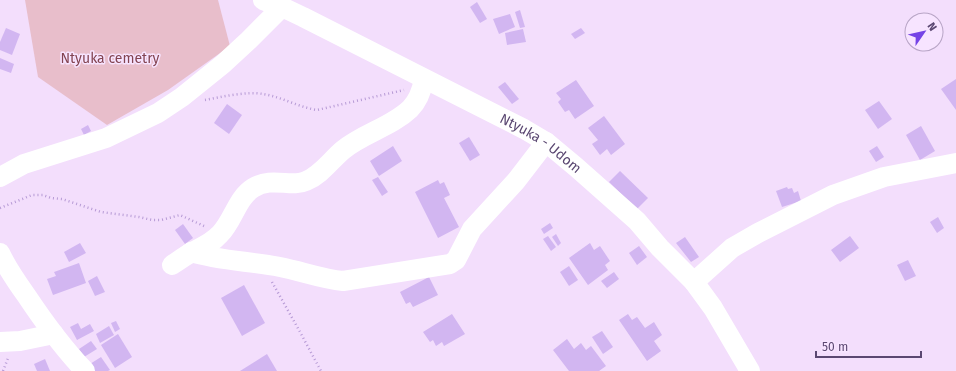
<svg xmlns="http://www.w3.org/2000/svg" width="956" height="371" font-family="'Fira Sans',sans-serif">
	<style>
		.green { fill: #e8becb }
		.building { fill: #d2b6f1 }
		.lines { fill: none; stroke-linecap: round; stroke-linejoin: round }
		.path { stroke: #b69ad5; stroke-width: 2.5; stroke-dasharray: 1 3; stroke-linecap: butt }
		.minor { stroke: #fff; stroke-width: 20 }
		.labels { text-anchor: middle; stroke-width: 3; stroke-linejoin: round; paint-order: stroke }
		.park-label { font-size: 14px; fill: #834451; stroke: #f7e4ff }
		.street-label { font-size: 14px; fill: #5a4771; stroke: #f7e4ff }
	</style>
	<rect width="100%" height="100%" fill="#f3defc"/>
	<polygon class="green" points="25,0 218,0 230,46 168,90 107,125 38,77"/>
	<g class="building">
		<polygon points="477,2 487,19 480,23 470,7"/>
		<polygon points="520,10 525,27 520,28 515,12"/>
		<polygon points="510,14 515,27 499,34 493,19"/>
		<polygon points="6,28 20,34 12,55 0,50 0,42"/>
		<polygon points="581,28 585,33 575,39 571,34"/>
		<polygon points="523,29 526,42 507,45 505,33"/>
		<polygon points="0,58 14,64 11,73 0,69"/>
		<polygon points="956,79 956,110 941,89"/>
		<polygon points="576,80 594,106 575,119 569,110 565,112 558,102 561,99 556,93"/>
		<polygon points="505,82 519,99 512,104 498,87"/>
		<polygon points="879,101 892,119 878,129 865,110"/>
		<polygon points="227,104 242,115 229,134 214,123"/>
		<polygon points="604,116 625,144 611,155 607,149 600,155 592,144 598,140 588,128"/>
		<polygon points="88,125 91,131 84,135 81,129"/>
		<polygon points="921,126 935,151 920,160 906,135"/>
		<polygon points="469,137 480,155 470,161 459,143"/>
		<polygon points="393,146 402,161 379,176 370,161"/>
		<polygon points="877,146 884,157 876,162 869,151"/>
		<polygon points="620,171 648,198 637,209 609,182"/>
		<polygon points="378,177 388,192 382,196 372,180"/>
		<polygon points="438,180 440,184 444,182 450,195 444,198 459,227 438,238 415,192"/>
		<polygon points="787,187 788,189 792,188 794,193 798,191 801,201 782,207 776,191"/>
		<polygon points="938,217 944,228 937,233 930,222"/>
		<polygon points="550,223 553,228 544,234 541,229"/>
		<polygon points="183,224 193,238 185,244 175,230"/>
		<polygon points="556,234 561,243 558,246 552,237"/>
		<polygon points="548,236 556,247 551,251 543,239"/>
		<polygon points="850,236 859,248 840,262 831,250"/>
		<polygon points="685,237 699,257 691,262 676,243"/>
		<polygon points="80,243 86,253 69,262 64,252"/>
		<polygon points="590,243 594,250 600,246 610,261 605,265 608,270 588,285 569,258"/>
		<polygon points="639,246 647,257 637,265 629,253"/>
		<polygon points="908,260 916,276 905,281 897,265"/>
		<polygon points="79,263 86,283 53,295 47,279 56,276 54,272"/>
		<polygon points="569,266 578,280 569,286 560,272"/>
		<polygon points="614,272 619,279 607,288 601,281"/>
		<polygon points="97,276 105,292 95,296 88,281"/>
		<polygon points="429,277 438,295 413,307 410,302 406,304 400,292"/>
		<polygon points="244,285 265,323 242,336 221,298"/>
		<polygon points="452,314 465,334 444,346 442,342 436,346 433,340 430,342 423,332"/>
		<polygon points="628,314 632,320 637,317 645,328 654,322 662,335 654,341 661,351 647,361 619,320"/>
		<polygon points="116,321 120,329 115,332 111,323"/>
		<polygon points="78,323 81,329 90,324 94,331 77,340 70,327"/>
		<polygon points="109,326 114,335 100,343 96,334"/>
		<polygon points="602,331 613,347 603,354 592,337"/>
		<polygon points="118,334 132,357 115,368 101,345"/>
		<polygon points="567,339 574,349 581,343 586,350 591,346 606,366 599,371 569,371 553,350"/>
		<polygon points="91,341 97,349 84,357 79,349"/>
		<polygon points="267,354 277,371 240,371"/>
		<polygon points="101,357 110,370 108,371 95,371 90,364"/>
		<polygon points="45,359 50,371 37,371 34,364"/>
	</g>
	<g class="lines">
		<g class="path">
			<path d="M 205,100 C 221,97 247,91 263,94 C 282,97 298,107 317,110 L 404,90"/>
			<polyline points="0,208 32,195 43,195 51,198 62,199 101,212 139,217 152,220 161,220 180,215 204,226"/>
			<polyline points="272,282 300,332 321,371"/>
			<polyline points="3,371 8,358"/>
		</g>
		<g class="minor">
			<path id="s1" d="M 263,0 L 282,7 L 303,17 L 524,129 L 546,142 L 576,167 L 637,221 L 660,248 L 694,282 L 713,308 L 750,371"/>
			<polyline points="0,177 24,164 106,138 158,113 182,97 223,64 249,40 282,7"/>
			<path d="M 191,252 C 220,261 250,261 280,267 C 301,271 322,279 343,281 L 450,264 L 456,260 L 472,229 L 516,181 L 546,142"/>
			<path d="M 0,253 C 7,268 16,281 26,295 C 44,322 63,348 85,371"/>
			<path d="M 172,265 C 178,261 185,256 192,252 C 202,247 212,243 220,234 C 233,221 237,198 253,188 C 272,176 291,188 306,181 C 321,175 331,160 343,150 C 364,133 391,127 410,109 C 418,101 422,90 424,79"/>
			<polyline points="694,282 732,248 758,233 833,195 884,177 956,163"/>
			<polyline points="0,342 20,341 54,334"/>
		</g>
	</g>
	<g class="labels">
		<g class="park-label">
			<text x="110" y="63">Ntyuka cemetry</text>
		</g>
		<g class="street-label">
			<text dy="5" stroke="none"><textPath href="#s1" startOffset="313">Ntyuka - Udom</textPath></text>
		</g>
	</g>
	<g transform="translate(924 32) rotate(56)"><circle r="19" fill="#f7e4ff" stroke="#b8a5c6"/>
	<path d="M0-3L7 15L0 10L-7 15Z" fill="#7543e6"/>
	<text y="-6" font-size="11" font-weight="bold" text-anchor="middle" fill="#5a4771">N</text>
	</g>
	<path d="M816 351v6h105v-6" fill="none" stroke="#5a4771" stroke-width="2"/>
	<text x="822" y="351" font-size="12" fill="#5a4771" stroke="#f7e4ff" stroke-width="3" paint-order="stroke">50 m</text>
</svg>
